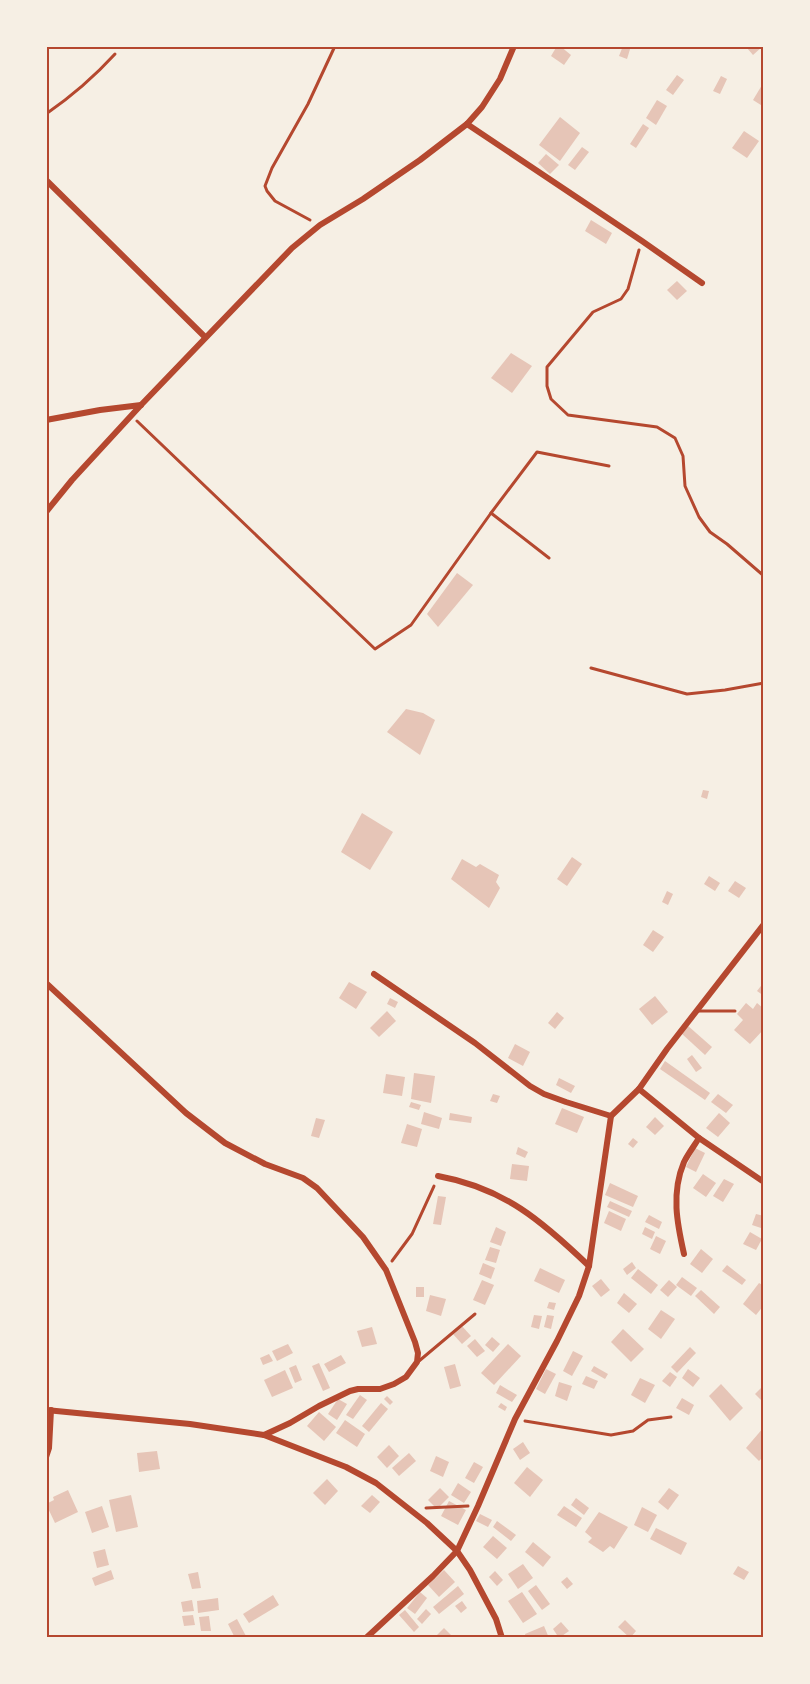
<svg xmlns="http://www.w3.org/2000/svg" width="810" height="1684" font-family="Jost,sans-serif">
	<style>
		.building { fill: #e6c5b7 }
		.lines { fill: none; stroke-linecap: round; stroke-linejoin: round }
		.path { stroke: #b5482f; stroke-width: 3 }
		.service { stroke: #b5482f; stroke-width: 3 }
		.minor { stroke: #b5482f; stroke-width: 6 }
		.neatline { fill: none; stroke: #b5482f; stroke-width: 2 }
	</style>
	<rect width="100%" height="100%" fill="#f6efe4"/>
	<g class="building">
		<polygon points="557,46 560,46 571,55 564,65 551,56"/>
		<polygon points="623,46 631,46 627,59 619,56"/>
		<polygon points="748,46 763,46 753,55 747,48"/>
		<polygon points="677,75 684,80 673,95 666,90"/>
		<polygon points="721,76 727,79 720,94 713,91"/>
		<polygon points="762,85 764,86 764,107 753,100"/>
		<polygon points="657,100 667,106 656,125 646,118"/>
		<polygon points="560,117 580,133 560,161 539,145"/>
		<polygon points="643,124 649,128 636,148 630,144"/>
		<polygon points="744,131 759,141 747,158 732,148"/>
		<polygon points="582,147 589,152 575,170 568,165"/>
		<polygon points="546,154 559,165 550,174 538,163"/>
		<polygon points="591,220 612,233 606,244 585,231"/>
		<polygon points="677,281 687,291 677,300 667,290"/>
		<polygon points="511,353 532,366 512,393 491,378"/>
		<polygon points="457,573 473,585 438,627 427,614"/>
		<polygon points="406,709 423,713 435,720 420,755 387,732"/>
		<polygon points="703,790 709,791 707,799 701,797"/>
		<polygon points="362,813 393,832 370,870 341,852"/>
		<polygon points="572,857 582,864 567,886 557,879"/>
		<polygon points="462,859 476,867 480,864 499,875 496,882 500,888 489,908 451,879"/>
		<polygon points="709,876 720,883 715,891 704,884"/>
		<polygon points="735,881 746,888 739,898 728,891"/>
		<polygon points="667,891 673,894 668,905 662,902"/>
		<polygon points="653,930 664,937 653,952 643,945"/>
		<polygon points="349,982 367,992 356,1009 339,998"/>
		<polygon points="764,982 764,996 757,991"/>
		<polygon points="655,996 668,1012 652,1025 639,1009"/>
		<polygon points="390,998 398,1002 395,1008 387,1004"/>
		<polygon points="746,1003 753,1009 757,1003 764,1009 764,1029 750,1044 734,1030 743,1020 737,1014"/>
		<polygon points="387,1011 396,1021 379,1037 370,1028"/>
		<polygon points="557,1012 564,1018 555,1029 548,1023"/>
		<polygon points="687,1025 712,1047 705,1055 681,1033"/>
		<polygon points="515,1044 530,1052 523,1066 508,1058"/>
		<polygon points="692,1055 702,1068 696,1072 687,1059"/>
		<polygon points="665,1061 710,1093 705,1100 660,1069"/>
		<polygon points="414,1073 435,1076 431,1103 411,1099"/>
		<polygon points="386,1074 405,1077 402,1096 383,1093"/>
		<polygon points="559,1078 575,1086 571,1093 556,1085"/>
		<polygon points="493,1094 500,1096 497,1103 490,1101"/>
		<polygon points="718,1094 733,1105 726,1113 711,1102"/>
		<polygon points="411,1102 421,1105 419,1110 409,1107"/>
		<polygon points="562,1108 584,1117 577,1133 555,1124"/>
		<polygon points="424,1112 442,1118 439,1129 421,1124"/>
		<polygon points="450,1113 472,1117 471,1123 449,1120"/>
		<polygon points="719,1113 730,1123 718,1137 706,1128"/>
		<polygon points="655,1117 664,1126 655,1135 646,1127"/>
		<polygon points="316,1118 325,1120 319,1138 311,1136"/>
		<polygon points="407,1124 422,1129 417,1147 401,1143"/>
		<polygon points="633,1138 638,1142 633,1148 628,1144"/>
		<polygon points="518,1147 528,1152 525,1158 516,1154"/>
		<polygon points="695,1148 705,1153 696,1172 686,1167"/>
		<polygon points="512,1164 529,1166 527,1181 510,1179"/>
		<polygon points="703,1174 716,1183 706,1197 693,1188"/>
		<polygon points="724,1179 734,1184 723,1202 713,1196"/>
		<polygon points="610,1183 638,1196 633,1207 605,1195"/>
		<polygon points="438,1196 446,1197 441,1225 433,1224"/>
		<polygon points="610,1201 632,1211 629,1217 607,1207"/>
		<polygon points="609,1211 626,1219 621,1231 604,1223"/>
		<polygon points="756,1214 764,1216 764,1229 752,1225"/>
		<polygon points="649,1215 662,1222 659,1229 645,1222"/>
		<polygon points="496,1227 506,1232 501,1246 490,1242"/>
		<polygon points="645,1227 655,1232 652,1239 642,1234"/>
		<polygon points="750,1232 762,1239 756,1250 743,1244"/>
		<polygon points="656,1236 666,1241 660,1254 650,1249"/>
		<polygon points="490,1247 500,1250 496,1263 485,1260"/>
		<polygon points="701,1249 713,1259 702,1273 690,1264"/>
		<polygon points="632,1262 636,1268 627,1275 623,1269"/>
		<polygon points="483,1263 495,1268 491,1279 479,1274"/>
		<polygon points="727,1265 746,1280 742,1285 722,1271"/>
		<polygon points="540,1268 565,1280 559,1293 534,1281"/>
		<polygon points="638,1269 658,1285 651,1294 631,1278"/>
		<polygon points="682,1277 697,1288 691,1296 676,1285"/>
		<polygon points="601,1279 610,1290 601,1297 592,1286"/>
		<polygon points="482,1280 494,1285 485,1305 473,1300"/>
		<polygon points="669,1280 677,1287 668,1297 660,1290"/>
		<polygon points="759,1283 764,1286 764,1305 756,1315 743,1304"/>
		<rect x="416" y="1287" width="8" height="10"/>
		<polygon points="701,1290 720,1307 714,1314 695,1296"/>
		<polygon points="624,1293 637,1304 629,1313 617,1303"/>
		<polygon points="430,1295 446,1299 441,1316 426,1311"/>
		<polygon points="549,1302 556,1303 554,1310 547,1308"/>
		<polygon points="661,1310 675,1319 661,1339 648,1329"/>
		<polygon points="534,1315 542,1316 539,1329 531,1327"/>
		<polygon points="547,1315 554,1316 551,1329 544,1327"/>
		<polygon points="461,1325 471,1336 462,1344 452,1333"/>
		<polygon points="372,1327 377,1344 362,1347 357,1331"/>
		<polygon points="623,1329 644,1349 631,1362 611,1342"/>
		<polygon points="492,1337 500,1344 493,1352 485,1345"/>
		<polygon points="475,1339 485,1351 477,1357 467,1346"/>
		<polygon points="288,1344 293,1353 277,1361 272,1351"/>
		<polygon points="508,1344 521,1356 494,1385 481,1373"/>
		<polygon points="690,1347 696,1353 677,1373 671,1367"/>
		<polygon points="573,1351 583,1356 572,1376 563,1371"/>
		<polygon points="269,1354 273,1361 263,1365 260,1358"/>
		<polygon points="341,1355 346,1363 329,1372 324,1364"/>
		<polygon points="319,1363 330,1388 323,1391 312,1366"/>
		<polygon points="455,1364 461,1386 450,1389 444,1367"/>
		<polygon points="296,1365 302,1380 295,1383 289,1368"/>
		<polygon points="594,1366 608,1374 605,1379 591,1371"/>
		<polygon points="546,1369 556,1374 545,1394 536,1389"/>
		<polygon points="688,1369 700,1378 693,1387 682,1378"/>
		<polygon points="285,1370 293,1388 272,1397 264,1380"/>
		<polygon points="670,1372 677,1377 670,1387 662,1381"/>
		<polygon points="586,1376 598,1381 594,1389 582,1384"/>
		<polygon points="640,1378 655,1385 645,1403 631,1395"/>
		<polygon points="559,1382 572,1386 567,1401 555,1396"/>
		<polygon points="721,1384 743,1408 730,1421 709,1396"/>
		<polygon points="500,1385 517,1395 512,1402 496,1393"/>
		<polygon points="764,1385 764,1403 755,1394"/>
		<polygon points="360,1395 367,1400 353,1419 346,1415"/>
		<polygon points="387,1396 393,1402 390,1405 384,1399"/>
		<polygon points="682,1398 694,1405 689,1415 676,1408"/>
		<polygon points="338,1399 347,1404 337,1420 328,1414"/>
		<polygon points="381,1403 388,1409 369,1432 362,1426"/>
		<polygon points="501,1403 507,1407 505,1411 498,1407"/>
		<polygon points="319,1412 336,1427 324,1441 307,1426"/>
		<polygon points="345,1420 365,1434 357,1447 336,1433"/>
		<polygon points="764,1427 764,1456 759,1461 746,1448"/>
		<polygon points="523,1442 530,1453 520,1460 513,1449"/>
		<polygon points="389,1445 399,1456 387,1468 377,1457"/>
		<polygon points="157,1451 160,1469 139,1472 137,1453"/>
		<polygon points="409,1453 416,1461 399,1476 392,1468"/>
		<polygon points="436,1456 449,1462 443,1477 430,1471"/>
		<polygon points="474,1462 483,1467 474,1483 465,1478"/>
		<polygon points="527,1467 543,1480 530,1497 514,1483"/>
		<polygon points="327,1479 338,1491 325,1505 313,1493"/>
		<polygon points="458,1483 471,1492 464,1503 451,1495"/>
		<polygon points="440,1488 449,1497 437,1509 428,1500"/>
		<polygon points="669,1488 679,1495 668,1510 658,1502"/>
		<polygon points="68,1490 78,1512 55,1523 46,1504 54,1500 53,1497"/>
		<polygon points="131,1495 138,1527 116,1532 109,1500"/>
		<polygon points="372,1495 380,1502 370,1513 361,1506"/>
		<polygon points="576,1498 589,1508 584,1515 571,1505"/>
		<polygon points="449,1501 466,1510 458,1525 441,1516"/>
		<polygon points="102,1506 109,1527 92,1533 85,1512"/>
		<polygon points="564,1506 582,1518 576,1527 557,1515"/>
		<polygon points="642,1507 657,1515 648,1532 634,1525"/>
		<polygon points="599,1512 628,1527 614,1549 610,1546 603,1552 588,1542 592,1538 585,1532"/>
		<polygon points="480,1514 492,1520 488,1527 476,1521"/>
		<polygon points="497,1521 516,1535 511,1541 493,1527"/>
		<polygon points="656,1528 687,1543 681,1555 650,1539"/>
		<polygon points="493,1536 507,1548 497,1559 483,1547"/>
		<polygon points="533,1542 551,1557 543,1567 525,1552"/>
		<polygon points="105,1549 109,1565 97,1568 93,1552"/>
		<polygon points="523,1564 533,1578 518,1589 508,1574"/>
		<polygon points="738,1566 749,1572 744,1580 733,1574"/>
		<polygon points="111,1570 114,1579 95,1586 92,1578"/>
		<polygon points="444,1570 455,1582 439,1597 428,1585"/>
		<polygon points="495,1571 503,1580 497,1586 489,1577"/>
		<polygon points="198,1572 201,1588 192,1589 188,1574"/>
		<polygon points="567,1577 573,1584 567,1589 561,1582"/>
		<polygon points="536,1585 550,1604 542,1610 528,1591"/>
		<polygon points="458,1586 464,1594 439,1614 433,1607"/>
		<polygon points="420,1592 427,1598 415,1614 407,1608"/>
		<polygon points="522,1592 537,1614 523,1623 508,1601"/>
		<polygon points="273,1595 279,1605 249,1623 243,1614"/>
		<polygon points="218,1598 219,1610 198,1613 197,1601"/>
		<polygon points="192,1600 194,1611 183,1612 181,1602"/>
		<polygon points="462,1601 467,1608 461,1613 455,1606"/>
		<polygon points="426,1609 431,1614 422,1624 417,1619"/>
		<polygon points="405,1610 419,1627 414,1632 399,1615"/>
		<polygon points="193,1615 195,1625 184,1626 182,1616"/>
		<polygon points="209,1616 211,1631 201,1631 199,1617"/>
		<polygon points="237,1619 247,1638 235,1638 228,1624"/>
		<polygon points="625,1620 636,1631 630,1638 618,1627"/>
		<polygon points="561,1622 569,1631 559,1638 553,1629"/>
		<polygon points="544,1626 549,1638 526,1638 525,1634"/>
		<polygon points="444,1628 454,1638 434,1638"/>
	</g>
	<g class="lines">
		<g class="path">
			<path d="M 46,114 C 72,96 94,77 115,54"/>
			<polyline points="310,220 275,201 267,191 265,186 272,168 308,104 335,46"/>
			<polyline points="639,250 628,289 621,299 593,312 547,367 547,386 551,399 568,415 657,427 675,438 683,456 685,486 699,517 710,532 727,544 764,576"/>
			<polyline points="137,421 375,649 411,625 491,513 549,558"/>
			<polyline points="491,513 537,452 609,466"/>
			<polyline points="591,668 687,694 725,690 764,683"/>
			<polyline points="392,1261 412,1234 434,1186"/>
			<polyline points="525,1421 611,1435 633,1431 648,1420 671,1417"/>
			<polyline points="426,1508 468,1506"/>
		</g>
		<g class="service">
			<polyline points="699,1011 735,1011"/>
			<polyline points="419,1361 475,1314"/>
		</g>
		<g class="minor">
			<polyline points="467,124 642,241 702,283"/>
			<polyline points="46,180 205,337"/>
			<polyline points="46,420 100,410 141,405"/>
			<polyline points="46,512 72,480 141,405 292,248 320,225 363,199 420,160 467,124 482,107 500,79 514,46"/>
			<polyline points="374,974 475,1043 530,1086 544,1094 566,1102 611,1116"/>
			<polyline points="46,983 186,1113 225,1143 265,1164 303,1178 317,1188 363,1237 386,1270 415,1342 418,1353 417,1362 406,1377 394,1384 380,1389 358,1389 350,1391 319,1406 290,1423 264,1435 190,1424 46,1410"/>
			<polyline points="639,1089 699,1138 764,1182"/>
			<path d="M 438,1176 C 504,1188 542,1221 589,1266"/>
			<path d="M 684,1254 C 677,1223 671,1193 684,1162 C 688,1154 694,1146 699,1138"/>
			<polyline points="264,1435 346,1467 376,1483 427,1523 457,1551 470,1570 496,1619 502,1638"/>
			<polyline points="46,1457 49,1448 51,1410"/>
			<polyline points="366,1638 433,1576 457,1551 478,1506 515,1419 557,1341 579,1296 589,1266 611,1116 639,1089 667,1049 764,924"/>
		</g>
	</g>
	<rect width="810" height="1684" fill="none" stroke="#f6efe4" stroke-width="96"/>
	<rect x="48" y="48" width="714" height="1588" class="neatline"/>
</svg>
